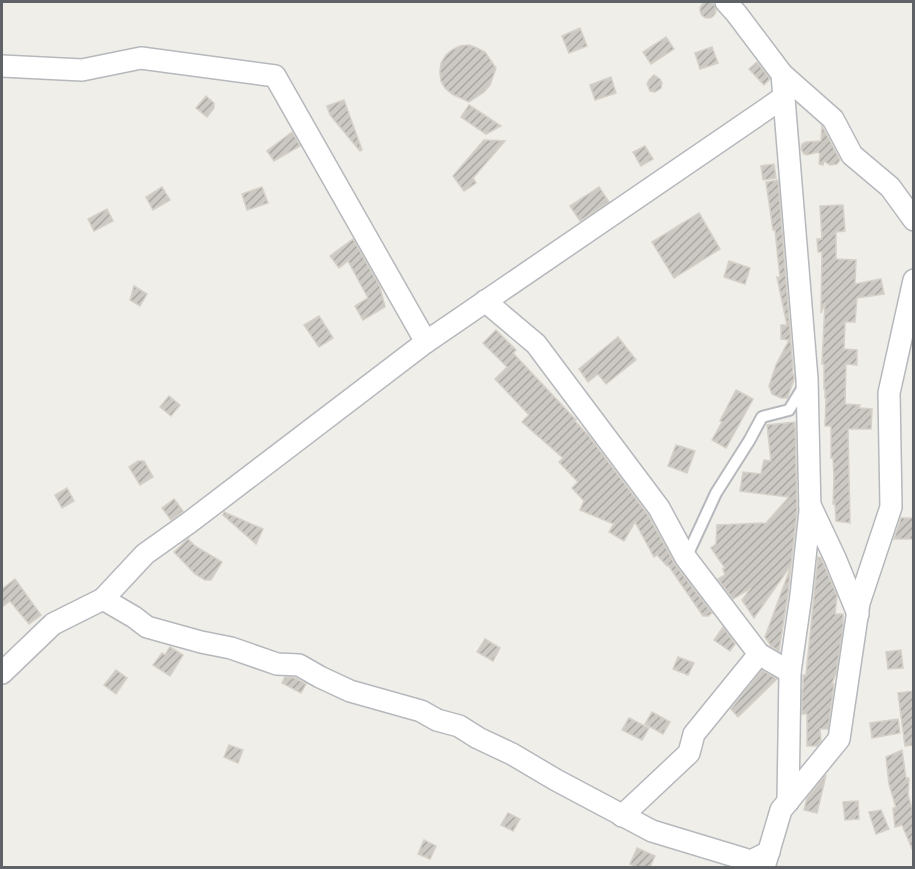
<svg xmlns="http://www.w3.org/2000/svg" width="915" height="869" font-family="Manrope,sans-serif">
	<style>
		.building { fill: url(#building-hatch); stroke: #d5d0c7; stroke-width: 1.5 }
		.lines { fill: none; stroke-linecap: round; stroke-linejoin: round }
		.lane-casing { stroke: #b5b8bc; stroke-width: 14 }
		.street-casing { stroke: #b5b8bc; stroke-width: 24 }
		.lane { stroke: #fff; stroke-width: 10 }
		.street { stroke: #fff; stroke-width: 21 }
	</style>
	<defs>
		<pattern id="building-hatch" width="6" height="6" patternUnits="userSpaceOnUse" patternTransform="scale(1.5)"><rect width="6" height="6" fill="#ccc9c4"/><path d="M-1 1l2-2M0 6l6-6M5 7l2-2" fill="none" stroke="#a9a7a3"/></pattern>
	</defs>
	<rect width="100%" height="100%" fill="#f0eee8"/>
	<g class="building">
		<circle cx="708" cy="10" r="8"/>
		<polygon points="580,28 587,46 569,53 562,36"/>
		<polygon points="666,37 674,49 651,64 643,52"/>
		<polygon points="469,45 477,48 485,52 496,68 490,85 484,92 469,102 452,94 445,88 441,81 440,72 441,63 446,55 452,50 460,46"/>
		<polygon points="712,47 718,63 700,69 695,53"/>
		<polygon points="757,62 770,79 764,85 749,69"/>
		<polygon points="654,75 660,79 662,83 661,88 655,92 650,91 647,84 649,80"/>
		<polygon points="611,77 616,93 595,100 590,85"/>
		<polygon points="206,96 214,103 214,108 207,117 196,108"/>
		<polygon points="344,100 362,150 360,151 330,115 327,106"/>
		<polygon points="469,105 501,126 486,134 461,117"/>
		<polygon points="822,126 840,160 837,164 830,165 824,161 823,165 819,164 820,154 818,152 807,155 804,154 801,149 802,144 806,142 821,141"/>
		<polygon points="292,132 300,146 274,161 267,151"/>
		<polygon points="484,140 505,141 473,178 476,183 464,191 453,176"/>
		<polygon points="645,146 653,159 641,166 633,152"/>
		<polygon points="774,164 776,178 763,180 761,166"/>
		<polygon points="778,180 793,369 792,373 794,374 794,380 787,398 781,398 772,394 769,386 776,365 789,340 781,339 781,325 787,325 777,277 780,278 775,230 773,230 766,182"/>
		<polygon points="162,187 170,200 153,210 146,197"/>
		<polygon points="262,187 268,203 247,210 242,194"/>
		<polygon points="599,187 609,202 580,221 570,206"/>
		<polygon points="843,205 845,231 836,232 836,259 856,260 855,284 881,279 884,294 857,298 855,322 845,322 844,349 857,350 857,365 846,364 845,404 860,405 859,408 872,409 871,429 848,429 850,523 836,521 835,504 833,504 834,477 833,458 831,458 831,426 825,426 826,398 825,398 825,389 824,389 824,364 822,364 825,303 821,313 822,252 818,252 817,239 822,239 820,206"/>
		<polygon points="107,209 113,221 94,231 88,219"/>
		<polygon points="699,213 720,249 674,278 652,242"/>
		<polygon points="353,239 380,287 385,307 363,320 355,306 368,298 348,261 339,268 330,256"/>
		<polygon points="729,261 750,268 745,284 724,277"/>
		<polygon points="134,286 147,294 140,306 130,300"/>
		<polygon points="319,316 333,338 319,347 304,325"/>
		<polygon points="496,330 516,350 513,353 576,420 575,421 588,435 648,515 676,566 712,613 708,616 703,616 668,565 667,566 657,555 654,557 635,522 624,541 609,532 614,524 580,510 584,501 572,488 578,482 559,462 563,458 522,422 529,415 495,379 507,367 483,343"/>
		<polygon points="618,337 636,360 606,384 598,374 588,382 579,369"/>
		<polygon points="736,390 753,399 726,448 712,440 722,422 720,421"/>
		<polygon points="169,396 180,405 171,416 160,407"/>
		<polygon points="795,422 797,510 788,593 779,651 771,646 765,637 790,569 789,568 754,618 742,600 751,588 733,599 718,579 725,575 723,569 725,568 711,548 716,544 717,525 766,523 789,497 740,491 743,472 761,474 764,460 771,461 767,425"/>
		<polygon points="676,445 695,451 687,473 668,466"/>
		<polygon points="138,461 144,461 153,477 140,485 129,467"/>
		<polygon points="67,488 74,501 62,508 55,495"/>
		<polygon points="174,499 183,511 171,520 162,508"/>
		<polygon points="224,512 263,529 256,544 223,515"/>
		<polygon points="901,518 914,518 914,539 894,539"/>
		<polygon points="188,539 195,546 222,562 211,580 205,580 195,574 174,552"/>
		<polygon points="818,557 821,558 837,596 835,614 843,614 843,627 836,673 832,684 834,684 828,729 820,729 821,741 817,746 807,746 807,714 802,714 802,690 803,690 803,675 806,675"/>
		<polygon points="15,579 41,615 29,624 10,601 2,607 2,589"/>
		<polygon points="723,627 735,644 730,651 714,640"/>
		<polygon points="485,639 500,648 493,661 477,652"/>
		<polygon points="170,647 183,655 170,676 153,665 162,653 165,655"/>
		<polygon points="901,650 903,668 888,669 886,652"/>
		<polygon points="678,657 694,663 688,675 673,669"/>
		<polygon points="116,670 127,678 116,694 104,685"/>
		<polygon points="762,670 777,679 738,717 731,709"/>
		<polygon points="285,677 295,678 306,684 301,693 282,683"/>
		<polygon points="914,691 914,745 905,746 898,693"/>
		<polygon points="652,712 670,722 663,734 645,724"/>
		<polygon points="629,718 649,728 642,740 622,730"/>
		<polygon points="898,719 900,733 872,738 870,723"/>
		<polygon points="229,745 243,750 238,763 224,757"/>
		<polygon points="902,750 906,778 909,778 908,795 914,815 913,851 902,825 895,827 893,808 896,808 889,784 886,757"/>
		<polygon points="826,775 817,813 804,810 807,798"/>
		<polygon points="858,801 859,819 845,820 843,802"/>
		<polygon points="881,810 889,829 876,834 869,812"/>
		<polygon points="508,813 520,819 513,831 501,825"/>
		<polygon points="424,840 436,846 430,859 418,854"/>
		<polygon points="637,848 655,856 650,867 637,867 630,864"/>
	</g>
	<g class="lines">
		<g class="lane-casing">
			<polyline id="lane" points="686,558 716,493 749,441 762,417 789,410 805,384"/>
		</g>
		<g class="street-casing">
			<g id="street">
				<polyline points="726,2 736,13 782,74 807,379 810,511 801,595 790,672 788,802"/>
				<polyline points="2,66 82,70 141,58 275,76 426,342 784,97"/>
				<polyline points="782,74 833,119 852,155 890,187 914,220"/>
				<polyline points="485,301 536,344 659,508 686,558 759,654 790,672"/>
				<polyline points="810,505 835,558 858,614"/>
				<polyline points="103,599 134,617 147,627 201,642 231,648 277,664 299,665 320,677 350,691 421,711 437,720 459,726 478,738 512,754 556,780 652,831 751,861 769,852"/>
				<polyline points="2,673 53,624 103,599 145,554 190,522 426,342"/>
				<polyline points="622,816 689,753 694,734 759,654"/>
				<polyline points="765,864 781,810 839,739 859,603 891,507 889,393 914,280"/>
			</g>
		</g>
		<use href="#lane" class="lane"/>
		<use href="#street" class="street"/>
	</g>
	<rect width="915" height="869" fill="none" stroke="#5f6367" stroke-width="6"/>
</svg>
